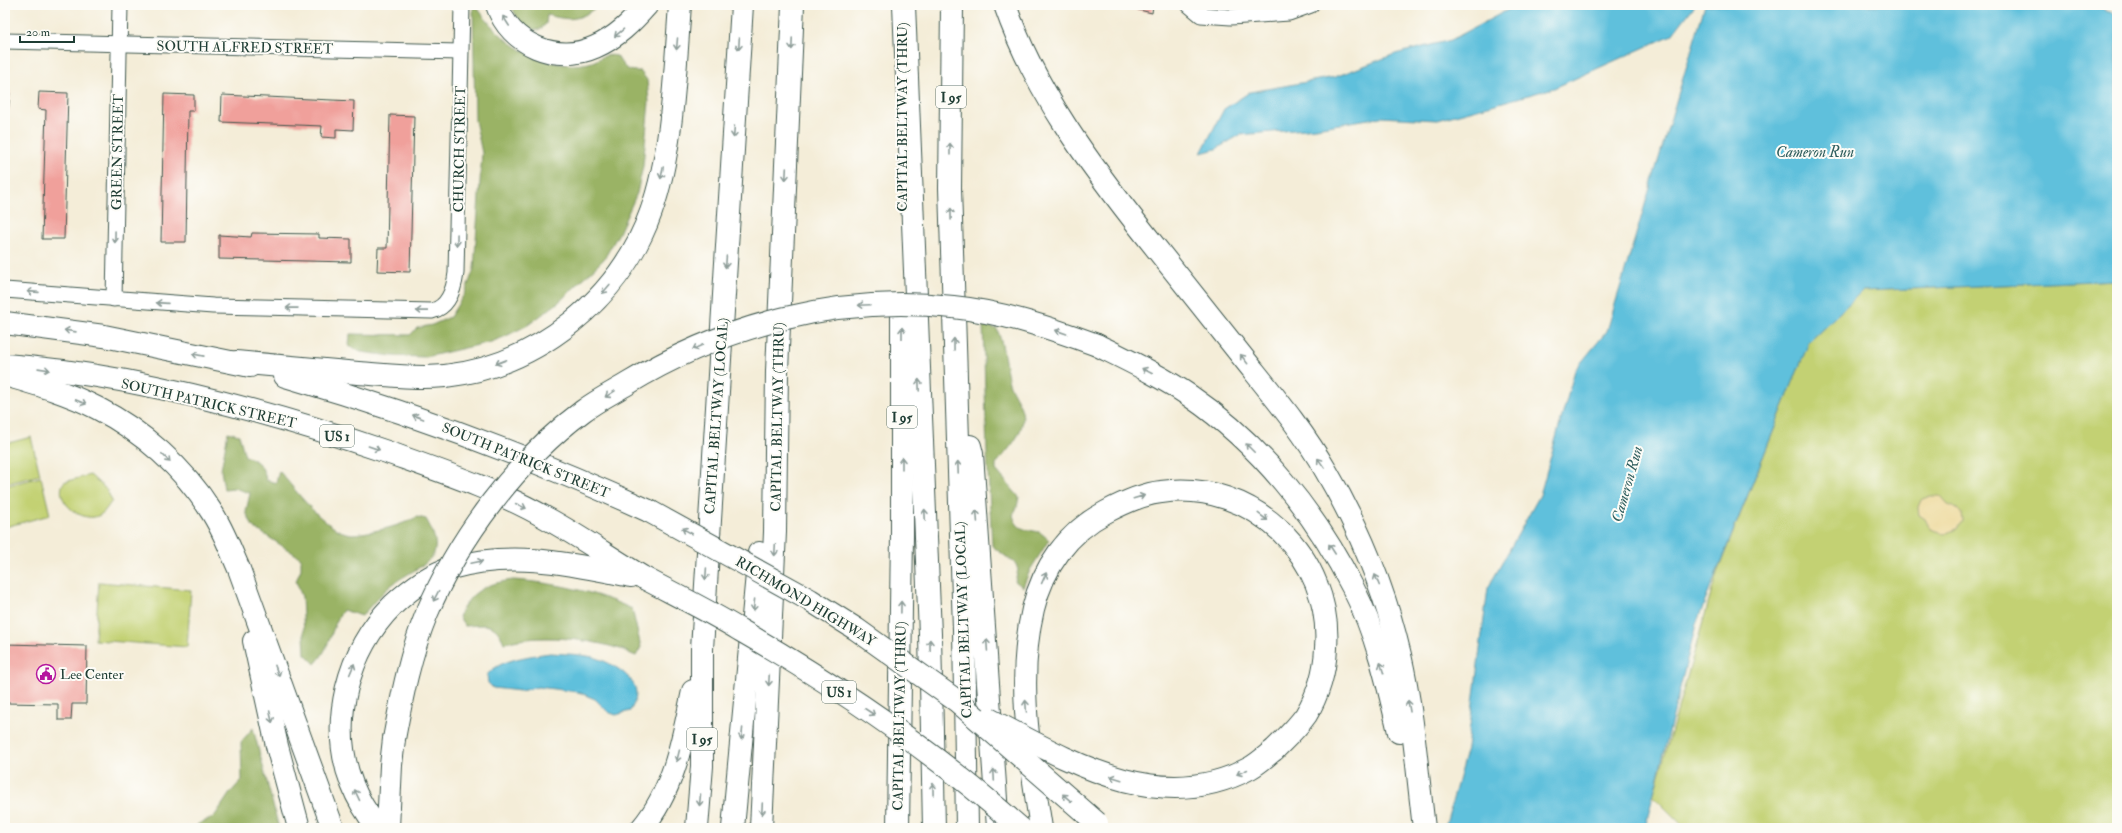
<svg xmlns="http://www.w3.org/2000/svg" width="2122" height="833" font-family="'IM FELL Double Pica',serif">
	<style>
		.green { fill: #c3d173; stroke: #718754 }
		.forest { fill: #9ab365; stroke: #5c784c }
		.sand { fill: #eeda9e; stroke: #868c69 }
		.water { fill: #5ec0dc; stroke: #3e7e88 }
		.building { fill: #f0a09b }
		.lines { fill: none; stroke-linecap: round; stroke-linejoin: round }
		.street-casing { stroke: #3f574d; stroke-width: 17 }
		.highway-casing { stroke: #3f574d; stroke-width: 24 }
		.street { stroke: #fff; stroke-width: 15 }
		.highway { stroke: #fff; stroke-width: 22 }
		.highway-bridge-casing { stroke: #3f574d; stroke-width: 24; stroke-linecap: butt }
		.highway-bridge { stroke: #fff; stroke-width: 22 }
		.oneway { stroke: #8f9e9a }
		.labels { text-anchor: middle; stroke-width: 4; stroke-linejoin: round; paint-order: stroke }
		.shield { fill: #fdfcf7; stroke: #62766e; stroke-width: 1 }
		.shield-label { font-size: 13px; font-weight: bold; fill: #1f3d34 }
		.street-label { font-size: 14px; fill: #1f3d34; stroke: #fdfcf7 }
		.poi-label { font-size: 14px; fill: #1f3d34; stroke: #fdfcf7; text-anchor: start }
		.water-label { font-size: 15px; font-style: italic; fill: #2f5e5e; stroke: #fdfcf7 }
	</style>
	<rect width="100%" height="100%" fill="#fdfcf7"/>
	<filter id="ink" filterUnits="userSpaceOnUse"><feTurbulence type="fractalNoise" baseFrequency=".025" numOctaves="2"/><feDisplacementMap in="SourceGraphic" scale="8" xChannelSelector="R" yChannelSelector="G"/><feConvolveMatrix kernelMatrix="1 2 1 2 8 2 1 2 1" color-interpolation-filters="sRGB"/></filter>
	<filter id="wash" filterUnits="userSpaceOnUse"><feTurbulence type="fractalNoise" baseFrequency=".012" numOctaves="4" result="noise"/><feDisplacementMap in="SourceGraphic" scale="16" xChannelSelector="R" yChannelSelector="G"/><feGaussianBlur stdDeviation="0.9" result="paint"/><feColorMatrix in="noise" values="0 0 0 0 0 0 0 0 0 0 0 0 0 0 0 0 0 1.4 0 .05"/><feComposite in="paint" operator="in"/></filter>
	<g filter="url(#wash)">
		<rect width="100%" height="100%" fill="#f4edd8"/>
		<g class="green">
			<polygon points="2117,280 2117,828 1685,828 1653,796 1717,573 1809,342 1862,291"/>
			<polygon points="31,437 40,475 5,484 5,444"/>
			<path d="M 90,475 L 107,490 L 112,501 C 108,506 105,512 100,515 C 83,525 52,500 64,482 Z"/>
			<polygon points="41,477 50,515 5,527 5,486"/>
			<polygon points="99,582 191,590 187,647 95,640"/>
		</g>
		<g class="forest">
			<path d="M 473,5 L 476,5 C 497,41 545,73 589,63 C 601,60 602,53 617,56 C 623,66 626,72 640,71 L 647,80 L 649,102 L 643,166 L 637,193 L 619,233 L 604,259 L 559,302 L 528,325 L 504,337 L 491,342 L 426,357 L 392,356 L 361,352 L 349,346 L 350,334 L 410,335 L 417,328 L 432,325 L 450,317 L 465,293 L 474,269 L 482,153 L 475,120 Z"/>
			<path d="M 512,5 L 599,5 C 579,21 571,21 547,15 L 546,24 L 539,30 L 525,28 L 514,12 Z"/>
			<path d="M 983,325 L 997,329 C 1004,346 1005,365 1009,383 C 1012,392 1018,399 1021,408 C 1029,430 1008,449 996,464 L 996,470 L 1019,497 L 1017,507 L 1013,515 C 1017,531 1026,529 1039,532 C 1042,533 1046,538 1049,540 L 1030,570 L 1023,587 L 1015,581 L 1018,570 L 1016,564 L 992,546 L 987,453 Z"/>
			<path d="M 228,432 L 239,435 L 245,456 C 258,461 263,465 266,480 L 276,483 L 279,471 C 296,490 326,533 352,534 C 359,534 367,532 374,531 C 390,528 403,524 417,517 L 426,519 C 449,559 426,562 397,581 C 383,591 373,603 362,616 L 343,610 C 330,628 332,646 315,664 L 305,654 L 302,597 L 296,581 L 301,569 L 301,558 L 253,527 L 246,512 L 250,493 L 234,488 L 224,489 L 221,470 Z"/>
			<path d="M 513,580 C 557,583 593,591 632,609 L 641,647 L 636,656 C 629,654 624,649 617,648 C 582,638 539,634 504,643 C 495,621 486,625 465,626 L 459,617 C 469,591 488,583 513,580 Z"/>
			<polygon points="253,728 279,828 195,828 198,824 214,817 230,793 242,780 241,742"/>
		</g>
		<polygon class="sand" points="1931,496 1940,496 1947,504 1954,506 1961,513 1962,521 1957,529 1944,534 1929,527 1925,519 1919,515 1918,507 1921,500"/>
		<g class="water">
			<polygon points="1517,5 1695,5 1672,35 1554,88 1437,120 1380,117 1316,128 1240,135 1216,149 1201,153 1224,109 1250,92 1335,77 1395,54 1451,40"/>
			<polygon points="1705,5 2098,5 2106,11 2117,14 2117,280 1862,291 1809,342 1696,624 1645,828 1445,828 1467,748 1488,588 1540,495 1575,370 1607,331"/>
			<path d="M 550,653 C 564,654 579,654 593,657 C 608,661 636,676 636,693 C 636,700 633,706 630,711 L 616,715 L 608,712 L 595,699 L 578,692 L 538,687 L 520,691 L 493,688 L 488,683 L 487,675 C 500,659 530,656 550,653 Z"/>
		</g>
		<g id="blocks">
			<g class="building">
				<polygon points="1118,5 1153,5 1152,13"/>
				<polygon points="5,91 10,91 8,114 5,114"/>
				<polygon points="39,92 68,93 64,239 42,239 46,110 38,109"/>
				<polygon points="164,94 194,95 194,111 188,111 186,242 161,242"/>
				<polygon points="222,95 354,101 353,130 336,129 336,138 321,137 322,126 221,122"/>
				<polygon points="390,115 414,116 410,272 377,271 378,248 387,248"/>
				<polygon points="252,233 319,234 319,238 351,239 351,262 219,259 219,235 251,237"/>
				<polygon points="5,644 87,646 86,704 72,704 71,720 58,720 58,704 5,703"/>
			</g>
		</g>
	</g>
	<g filter="url(#ink)">
		<use href="#blocks" fill-opacity="0" stroke="#3f574d" stroke-width="1"/>
		<g class="lines">
			<g class="street-casing">
				<g id="street">
					<polyline points="1189,5 1201,15 1231,17 1289,13 1311,5"/>
					<polyline points="5,41 460,52"/>
					<path d="M 5,290 L 213,306 L 432,311 C 449,307 454,289 456,273 L 462,5"/>
					<polyline points="114,299 120,5"/>
				</g>
			</g>
			<g class="highway-casing">
				<g id="highway">
					<path d="M 497,5 C 510,45 557,64 595,47 C 616,38 632,22 647,5"/>
					<polyline points="904,5 930,634 934,828"/>
					<polyline points="952,5 950,188 964,629 967,828"/>
					<path d="M 1005,5 C 1035,92 1091,166 1148,238 C 1180,278 1212,319 1245,360 C 1273,395 1304,432 1326,471 C 1359,527 1385,591 1400,655 C 1413,711 1417,770 1424,828"/>
					<polyline points="5,323 104,336 250,366"/>
					<path d="M 1097,345 C 1129,361 1161,376 1190,396 C 1259,443 1316,514 1353,588 C 1376,632 1388,684 1399,732"/>
					<path d="M 236,362 C 277,366 317,369 358,373 C 387,375 417,379 445,376 C 537,366 620,299 651,212 C 673,151 675,70 680,5"/>
					<path d="M 5,365 C 132,374 267,411 387,452 C 440,471 500,491 548,519 C 581,537 612,559 644,578"/>
					<path d="M 5,375 C 36,384 68,393 97,408 C 142,431 184,468 211,511 C 223,529 230,549 239,569 L 333,828"/>
					<path d="M 285,376 C 410,412 531,457 649,511"/>
					<polyline points="970,446 972,454 998,828"/>
					<polyline points="254,641 277,746 299,828"/>
					<path d="M 378,828 C 367,814 358,800 352,784 C 328,723 348,650 393,605 C 409,590 430,574 451,568 C 512,550 571,564 631,576"/>
					<polyline points="388,828 391,765 394,739"/>
					<path d="M 642,828 C 674,790 683,738 693,691"/>
					<polyline points="697,828 702,766 702,649 742,5"/>
					<polyline points="733,828 759,553"/>
					<polyline points="761,828 775,532 777,371 793,5"/>
					<polyline points="898,828 902,534 902,315"/>
					<path d="M 1041,828 C 1030,756 1016,681 1033,609 C 1043,567 1068,532 1106,512 C 1123,503 1142,494 1161,492 C 1253,479 1333,557 1326,648 C 1325,671 1318,695 1306,715 C 1297,728 1285,739 1274,750"/>
				</g>
			</g>
			<use href="#street" class="street"/>
			<use href="#highway" class="highway"/>
			<g class="highway-bridge-casing">
				<g id="highway-bridge">
					<polyline points="649,511 810,600 856,629 957,701 1097,823"/>
					<path d="M 644,578 C 676,595 709,611 740,630 C 839,687 935,752 1020,828"/>
					<path d="M 989,719 C 1069,761 1160,817 1250,768 C 1259,763 1266,756 1274,750"/>
					<path d="M 394,739 C 402,696 410,654 427,613 C 459,537 517,460 583,411 C 596,401 612,393 627,384 C 724,325 839,294 953,307 C 1002,312 1051,328 1097,345"/>
				</g>
			</g>
			<use href="#highway-bridge" class="highway-bridge"/>
		</g>
		<defs><path id="oneway-shaft" d="M-6 0H5M1.5-3L5.5 0L1.5 3" fill="none" stroke-width="1.6" stroke-linecap="round" stroke-linejoin="round"/></defs>
		<g class="oneway">
			<use href="#oneway-shaft" transform="translate(506 21) rotate(-123)"/>
			<use href="#oneway-shaft" transform="translate(619 33) rotate(140)"/>
			<use href="#oneway-shaft" transform="translate(677 44) rotate(95)"/>
			<use href="#oneway-shaft" transform="translate(739 44) rotate(93)"/>
			<use href="#oneway-shaft" transform="translate(792 44) rotate(92)"/>
			<use href="#oneway-shaft" transform="translate(734 132) rotate(94)"/>
			<use href="#oneway-shaft" transform="translate(950 149) rotate(-90)"/>
			<use href="#oneway-shaft" transform="translate(662 173) rotate(102)"/>
			<use href="#oneway-shaft" transform="translate(786 174) rotate(93)"/>
			<use href="#oneway-shaft" transform="translate(951 214) rotate(-91)"/>
			<use href="#oneway-shaft" transform="translate(115 237) rotate(91)"/>
			<use href="#oneway-shaft" transform="translate(457 240) rotate(91)"/>
			<use href="#oneway-shaft" transform="translate(726 262) rotate(94)"/>
			<use href="#oneway-shaft" transform="translate(606 289) rotate(130)"/>
			<use href="#oneway-shaft" transform="translate(33 292) rotate(-176)"/>
			<use href="#oneway-shaft" transform="translate(162 303) rotate(-176)"/>
			<use href="#oneway-shaft" transform="translate(864 305) rotate(177)"/>
			<use href="#oneway-shaft" transform="translate(292 308) rotate(-179)"/>
			<use href="#oneway-shaft" transform="translate(422 311) rotate(-179)"/>
			<use href="#oneway-shaft" transform="translate(70 331) rotate(-172)"/>
			<use href="#oneway-shaft" transform="translate(1061 332) rotate(-161)"/>
			<use href="#oneway-shaft" transform="translate(902 333) rotate(-90)"/>
			<use href="#oneway-shaft" transform="translate(954 344) rotate(-91)"/>
			<use href="#oneway-shaft" transform="translate(698 347) rotate(155)"/>
			<use href="#oneway-shaft" transform="translate(198 355) rotate(-169)"/>
			<use href="#oneway-shaft" transform="translate(1244 359) rotate(-128)"/>
			<use href="#oneway-shaft" transform="translate(501 362) rotate(159)"/>
			<use href="#oneway-shaft" transform="translate(44 369) rotate(8)"/>
			<use href="#oneway-shaft" transform="translate(1147 371) rotate(-152)"/>
			<use href="#oneway-shaft" transform="translate(919 385) rotate(-92)"/>
			<use href="#oneway-shaft" transform="translate(610 394) rotate(148)"/>
			<use href="#oneway-shaft" transform="translate(81 402) rotate(22)"/>
			<use href="#oneway-shaft" transform="translate(418 417) rotate(-160)"/>
			<use href="#oneway-shaft" transform="translate(374 448) rotate(19)"/>
			<use href="#oneway-shaft" transform="translate(1250 448) rotate(-135)"/>
			<use href="#oneway-shaft" transform="translate(166 458) rotate(46)"/>
			<use href="#oneway-shaft" transform="translate(902 463) rotate(-90)"/>
			<use href="#oneway-shaft" transform="translate(1321 463) rotate(-125)"/>
			<use href="#oneway-shaft" transform="translate(958 467) rotate(-92)"/>
			<use href="#oneway-shaft" transform="translate(1139 497) rotate(-16)"/>
			<use href="#oneway-shaft" transform="translate(521 506) rotate(25)"/>
			<use href="#oneway-shaft" transform="translate(925 515) rotate(-93)"/>
			<use href="#oneway-shaft" transform="translate(977 516) rotate(-94)"/>
			<use href="#oneway-shaft" transform="translate(1263 517) rotate(37)"/>
			<use href="#oneway-shaft" transform="translate(687 531) rotate(-152)"/>
			<use href="#oneway-shaft" transform="translate(1332 549) rotate(-123)"/>
			<use href="#oneway-shaft" transform="translate(775 550) rotate(93)"/>
			<use href="#oneway-shaft" transform="translate(477 562) rotate(-12)"/>
			<use href="#oneway-shaft" transform="translate(706 574) rotate(94)"/>
			<use href="#oneway-shaft" transform="translate(1044 578) rotate(-66)"/>
			<use href="#oneway-shaft" transform="translate(1377 580) rotate(-112)"/>
			<use href="#oneway-shaft" transform="translate(436 596) rotate(117)"/>
			<use href="#oneway-shaft" transform="translate(754 605) rotate(96)"/>
			<use href="#oneway-shaft" transform="translate(901 607) rotate(-89)"/>
			<use href="#oneway-shaft" transform="translate(930 645) rotate(-91)"/>
			<use href="#oneway-shaft" transform="translate(987 645) rotate(-94)"/>
			<use href="#oneway-shaft" transform="translate(1382 668) rotate(-107)"/>
			<use href="#oneway-shaft" transform="translate(352 669) rotate(-67)"/>
			<use href="#oneway-shaft" transform="translate(277 671) rotate(70)"/>
			<use href="#oneway-shaft" transform="translate(769 680) rotate(93)"/>
			<use href="#oneway-shaft" transform="translate(1026 706) rotate(-94)"/>
			<use href="#oneway-shaft" transform="translate(1409 706) rotate(-100)"/>
			<use href="#oneway-shaft" transform="translate(870 712) rotate(33)"/>
			<use href="#oneway-shaft" transform="translate(271 717) rotate(77)"/>
			<use href="#oneway-shaft" transform="translate(742 734) rotate(96)"/>
			<use href="#oneway-shaft" transform="translate(678 756) rotate(104)"/>
			<use href="#oneway-shaft" transform="translate(1242 772) rotate(155)"/>
			<use href="#oneway-shaft" transform="translate(994 775) rotate(-93)"/>
			<use href="#oneway-shaft" transform="translate(1116 778) rotate(-163)"/>
			<use href="#oneway-shaft" transform="translate(933 789) rotate(-91)"/>
			<use href="#oneway-shaft" transform="translate(357 795) rotate(-115)"/>
			<use href="#oneway-shaft" transform="translate(1067 798) rotate(-139)"/>
			<use href="#oneway-shaft" transform="translate(700 800) rotate(95)"/>
			<use href="#oneway-shaft" transform="translate(762 809) rotate(93)"/>
		</g>
	</g>
	<defs>
		<g id="civic-ring" transform="scale(1)"><circle r="9.5" fill="#fdfcf7" stroke="#b5179e" stroke-width="1.5"/><path d="M-.6-6.5H3V-4.5H.6V-3L4-1V1h2V6H-6V1h2V-1L-.6-3ZM-1.2 2.5V6h2.4V2.5Z" fill="#b5179e"/></g>
	</defs>
	<g fill-rule="evenodd">
		<use href="#civic-ring" x="46" y="674"/>
	</g>
	<g class="labels">
		<g class="shield">
			<rect x="936" y="86" width="30" height="22" rx="3"/>
			<rect x="887" y="406" width="30" height="22" rx="3"/>
			<rect x="320" y="425" width="34" height="22" rx="3"/>
			<rect x="822" y="681" width="34" height="22" rx="3"/>
			<rect x="687" y="728" width="30" height="22" rx="3"/>
		</g>
		<g class="shield-label">
			<text x="951" y="102">I 95</text>
			<text x="902" y="422">I 95</text>
			<text x="337" y="441">US 1</text>
			<text x="839" y="697">US 1</text>
			<text x="702" y="744">I 95</text>
		</g>
		<g class="street-label">
			<text transform="translate(245 47) rotate(1)" y="5">SOUTH ALFRED STREET</text>
			<text transform="translate(902 117) rotate(-90)" y="5">CAPITAL BELTWAY (THRU)</text>
			<text transform="translate(459 149) rotate(-89)" y="5">CHURCH STREET</text>
			<text transform="translate(117 152) rotate(-89)" y="5">GREEN STREET</text>
			<text transform="translate(209 403) rotate(13)" y="5">SOUTH PATRICK STREET</text>
			<text transform="translate(716 416) rotate(-86)" y="5">CAPITAL BELTWAY (LOCAL)</text>
			<text transform="translate(777 417) rotate(-89)" y="5">CAPITAL BELTWAY (THRU)</text>
			<text transform="translate(526 460) rotate(22)" y="5">SOUTH PATRICK STREET</text>
			<text transform="translate(806 601) rotate(31)" y="5">RICHMOND HIGHWAY</text>
			<text transform="translate(963 620) rotate(-92)" y="5">CAPITAL BELTWAY (LOCAL)</text>
			<text transform="translate(899 716) rotate(-89)" y="5">CAPITAL BELTWAY (THRU)</text>
		</g>
		<g class="poi-label">
			<text x="60" y="679">Lee Center</text>
		</g>
		<g class="water-label">
			<text x="1815" y="157">Cameron Run</text>
			<text transform="translate(1627 484) rotate(-74)" y="5">Cameron Run</text>
		</g>
	</g>
	<rect width="2122" height="833" fill="none" stroke="#fdfcf7" stroke-width="20"/>
	<path d="M20 36v6h54v-6" fill="none" stroke="#1f3d34" stroke-width="2"/>
	<text x="26" y="36" font-size="12" fill="#1f3d34" stroke="#fdfcf7" stroke-width="3" paint-order="stroke">20 m</text>
</svg>
